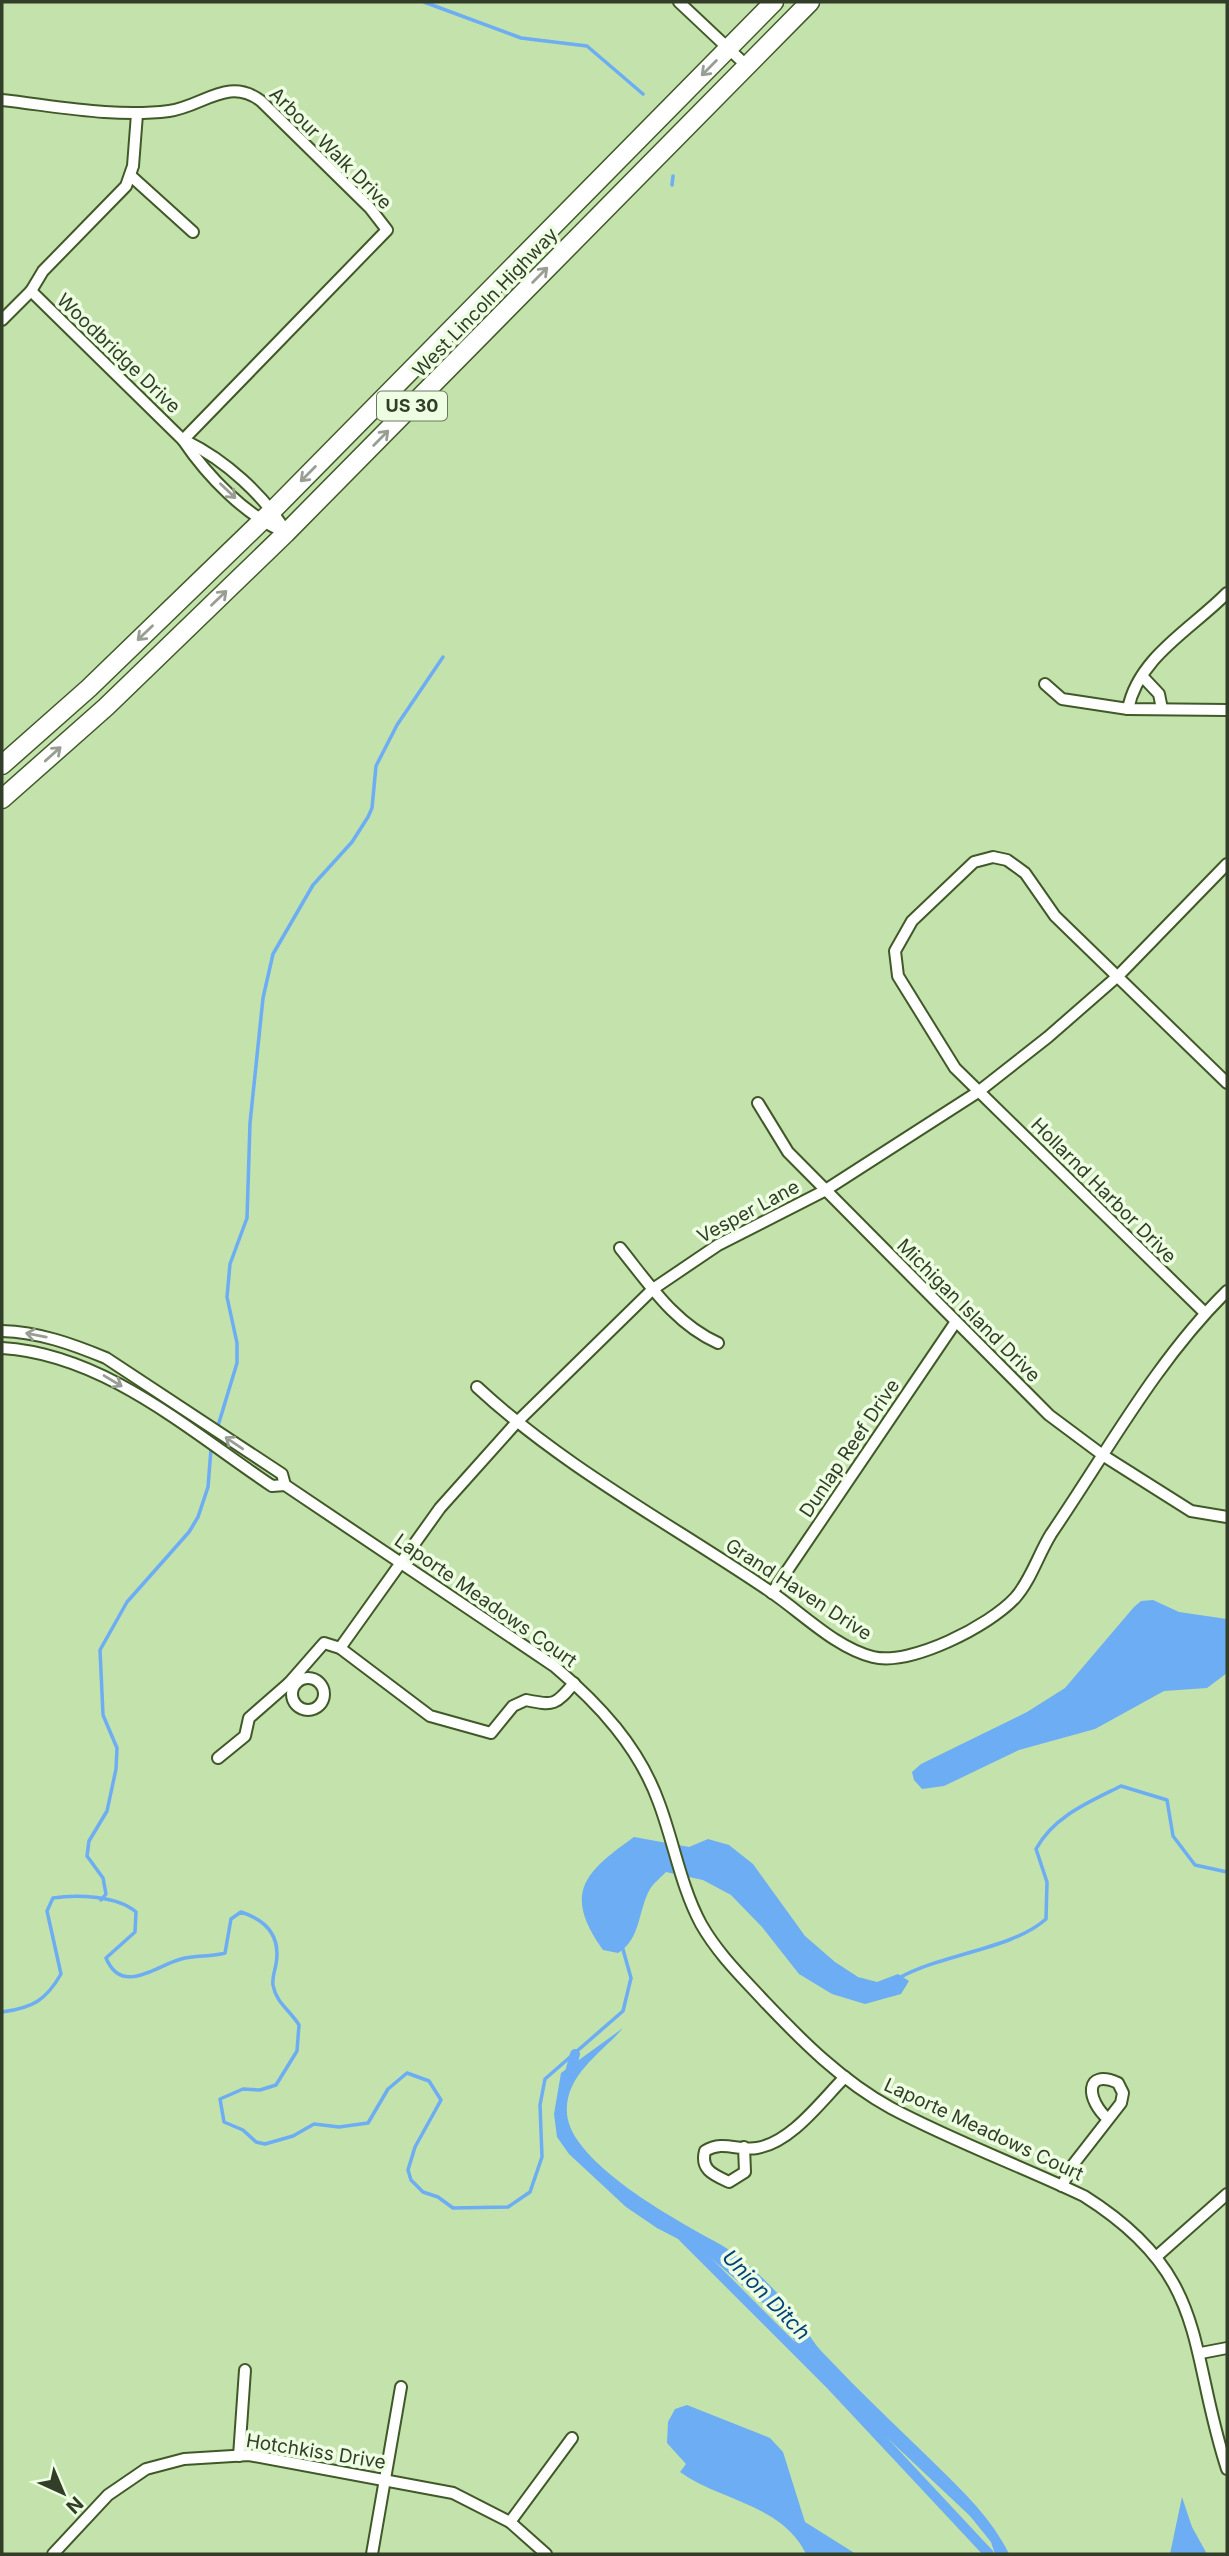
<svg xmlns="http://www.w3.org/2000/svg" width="1229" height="2556" font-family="Inter,sans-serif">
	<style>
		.water { fill: #6cadf4 }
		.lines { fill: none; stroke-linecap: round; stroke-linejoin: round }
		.stream { stroke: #6cadf4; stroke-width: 3.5 }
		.canal { stroke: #6cadf4; stroke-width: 10 }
		.street-casing { stroke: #405928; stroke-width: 14 }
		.primary-casing { stroke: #405928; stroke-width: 21 }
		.street { stroke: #fff; stroke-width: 10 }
		.primary { stroke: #fff; stroke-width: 18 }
		.oneway { stroke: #989e94 }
		.labels { text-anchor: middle; stroke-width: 7; stroke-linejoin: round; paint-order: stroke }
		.shield { fill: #eefee2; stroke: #6a7860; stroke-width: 2 }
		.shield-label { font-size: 18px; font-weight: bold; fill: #323e28 }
		.street-label { font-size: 19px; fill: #323e28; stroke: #eefee2 }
		.water-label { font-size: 21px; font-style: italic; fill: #03437a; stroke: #eefee2 }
	</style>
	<rect width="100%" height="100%" fill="#c4e2ab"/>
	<g class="water">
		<polygon points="1153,1600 1179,1612 1227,1619 1227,1673 1207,1688 1164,1691 1095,1729 1019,1750 944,1786 922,1789 914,1780 912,1772 921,1764 1027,1712 1065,1688 1134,1607 1141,1601"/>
		<path d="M 634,1837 L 689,1847 L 708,1839 L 729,1845 L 753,1864 L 805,1936 L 835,1962 L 858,1977 L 877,1982 L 898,1974 L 909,1981 L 901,1994 L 865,2004 L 832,1994 L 799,1974 L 762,1927 L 731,1895 L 703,1880 L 666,1872 C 661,1877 654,1883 650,1889 C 638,1910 641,1939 618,1953 L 603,1950 C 562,1893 585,1872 634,1837 Z"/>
		<path d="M 623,2028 C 602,2053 564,2075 567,2114 C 571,2163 676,2220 716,2242 C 742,2256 776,2289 794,2313 C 805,2327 813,2344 826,2356 C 859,2391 894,2424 928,2457 C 959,2488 990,2515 1009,2554 L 995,2554 L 991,2542 L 970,2516 L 846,2399 L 798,2346 L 778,2316 L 705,2253 L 657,2228 L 626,2207 L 569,2154 L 557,2137 L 554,2114 L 561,2073 Z"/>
		<path d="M 687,2405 L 770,2438 L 783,2452 L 805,2522 L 856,2554 L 806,2554 C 782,2504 720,2501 680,2472 L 686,2464 L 667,2443 L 668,2422 L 675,2409 Z"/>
		<polygon points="1182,2497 1192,2527 1207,2554 1170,2554"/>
	</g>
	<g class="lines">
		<g class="stream">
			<polyline points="424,2 521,38 587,46 643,94"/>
			<polyline points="672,185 673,176"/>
			<polyline points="101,1900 106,1894 103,1878 87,1856 89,1841 107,1811 116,1769 117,1748 103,1715 100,1650 127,1602 189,1532 198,1517 208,1487 211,1449 237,1363 237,1343 227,1297 230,1264 247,1218 250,1123 263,998 273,954 313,885 352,842 368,817 372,808 376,766 397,725 443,657"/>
			<path d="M 899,1978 C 941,1954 1013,1949 1046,1919 L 1047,1882 L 1036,1849 C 1054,1816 1089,1802 1121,1786 L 1167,1800 L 1173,1836 L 1195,1865 L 1227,1872"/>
			<path d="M 2,2012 C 33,2008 46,2000 61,1974 L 47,1911 L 53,1898 C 77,1894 118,1896 136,1912 L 135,1932 L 106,1958 C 122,1996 155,1966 181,1959 C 196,1955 211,1957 225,1953 L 231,1919 L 241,1912 C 266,1920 281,1936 276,1964 C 275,1970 272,1978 273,1985 C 276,2003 290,2010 299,2025 L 297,2051 L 276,2085 L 260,2090 L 243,2089 L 220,2099 L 224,2122 L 243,2130 L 256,2142 L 265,2144 L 293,2136 L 314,2124 L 339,2127 L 368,2123 L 388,2089 L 407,2073 L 429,2081 L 441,2100 L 415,2147 L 408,2170 L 411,2180 L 423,2192 L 438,2197 L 453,2208 L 508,2207 L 530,2192 L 542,2157 L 540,2105 L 545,2079 L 623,2011 L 631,1978 L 622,1946"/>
		</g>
		<g class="canal">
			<polyline points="569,2076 575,2054"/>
			<polyline points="683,2237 832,2386 989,2554"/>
		</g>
		<g class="street-casing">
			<g id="street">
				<polyline points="679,2 747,66"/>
				<path d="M 2,100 C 56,106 115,118 169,111 C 202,107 228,76 261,101 L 370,208 L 387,230 L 183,440"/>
				<polyline points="131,176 193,232"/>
				<path d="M 31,291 L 183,440 C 208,477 245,515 286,533"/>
				<polyline points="2,320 31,291 43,271 126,186 133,166 137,114"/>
				<path d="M 186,441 C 225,460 264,495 286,532"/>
				<polyline points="1142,676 1159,694 1162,709"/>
				<polyline points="1045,684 1062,699 1128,709 1227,710"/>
				<path d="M 1128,709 C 1138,657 1193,628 1227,593"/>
				<polyline points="758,1103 788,1152 1049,1415 1104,1456 1191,1511 1227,1517"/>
				<path d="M 620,1248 C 649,1284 675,1324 718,1343"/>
				<polyline points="1205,1313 955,1068 898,976 895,951 912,921 974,862 993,857 1007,860 1025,873 1055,916 1227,1083"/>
				<path d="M 2,1331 C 39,1332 72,1344 106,1358 L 282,1474 L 285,1485"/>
				<path d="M 2,1348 C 104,1354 190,1431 272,1486 L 285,1485 L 554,1666 C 599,1704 639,1747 659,1803 C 674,1843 681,1887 701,1924 C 718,1954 742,1977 765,2002 C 803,2042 842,2081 891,2108 C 953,2141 1021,2166 1084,2196 C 1211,2276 1187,2347 1227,2469"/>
				<path d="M 477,1387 C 563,1467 674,1526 771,1592 C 802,1613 836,1648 873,1657 C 911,1666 989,1626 1015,1598 C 1031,1580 1038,1555 1051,1534 C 1107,1452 1156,1361 1227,1291"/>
				<polyline points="772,1593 955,1323"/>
				<polyline points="340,1648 440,1508 516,1423 653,1289 718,1245 824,1191 978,1092 1048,1037 1119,975 1227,864"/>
				<circle cx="308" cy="1694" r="16"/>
				<path d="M 293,1686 L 289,1683 L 324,1643 L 340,1648 L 430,1716 L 491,1733 L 513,1706 L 526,1700 C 554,1706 556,1705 574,1683"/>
				<polyline points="218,1758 245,1736 249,1718 289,1683"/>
				<path d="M 744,2147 L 745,2172 L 729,2182 C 714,2175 700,2170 705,2151 C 723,2140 737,2151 757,2148 C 792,2142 822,2100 845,2077"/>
				<path d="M 1062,2186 L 1072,2166 L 1121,2103 L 1123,2093 L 1118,2083 C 1084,2068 1086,2100 1108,2119"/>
				<polyline points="1156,2257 1227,2194"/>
				<polyline points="1201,2353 1227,2348"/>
				<polyline points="239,2456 245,2370"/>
				<polyline points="510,2522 572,2438"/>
				<polyline points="53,2554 108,2495 146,2469 184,2459 249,2455 453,2493 510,2522 546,2554"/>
				<polyline points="372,2554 401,2387"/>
			</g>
		</g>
		<g class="primary-casing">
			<g id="primary">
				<polyline points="2,765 89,688 273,510 774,2"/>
				<polyline points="2,799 106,707 286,533 810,2"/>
			</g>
		</g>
		<use href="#street" class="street"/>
		<use href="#primary" class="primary"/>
	</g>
	<defs><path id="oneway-shaft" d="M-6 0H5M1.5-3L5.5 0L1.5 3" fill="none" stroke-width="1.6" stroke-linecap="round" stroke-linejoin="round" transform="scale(1.75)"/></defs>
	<g class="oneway">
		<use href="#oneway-shaft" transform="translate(709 68) rotate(135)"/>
		<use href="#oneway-shaft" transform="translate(540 275) rotate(-45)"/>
		<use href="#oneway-shaft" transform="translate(381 438) rotate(-45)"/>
		<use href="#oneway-shaft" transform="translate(308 474) rotate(135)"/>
		<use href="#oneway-shaft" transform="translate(228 491) rotate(44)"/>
		<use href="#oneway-shaft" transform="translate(219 598) rotate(-44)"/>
		<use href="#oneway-shaft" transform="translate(145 633) rotate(136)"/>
		<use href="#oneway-shaft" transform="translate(53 754) rotate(-42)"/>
		<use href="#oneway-shaft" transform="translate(36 1335) rotate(-169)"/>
		<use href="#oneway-shaft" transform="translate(113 1381) rotate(31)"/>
		<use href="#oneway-shaft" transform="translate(234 1443) rotate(-146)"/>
	</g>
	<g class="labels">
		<rect class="shield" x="377" y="391.5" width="70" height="29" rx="5"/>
		<g class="shield-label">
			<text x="412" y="412">US 30</text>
		</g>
		<g class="street-label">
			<text transform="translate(331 148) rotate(45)" y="7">Arbour Walk Drive</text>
			<text transform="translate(485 302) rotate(-46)" y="7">West Lincoln Highway</text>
			<text transform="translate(119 353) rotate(44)" y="7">Woodbridge Drive</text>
			<text transform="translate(1104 1190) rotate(45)" y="7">Hollarnd Harbor Drive</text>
			<text transform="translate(748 1211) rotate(-28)" y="7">Vesper Lane</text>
			<text transform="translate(969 1310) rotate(45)" y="7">Michigan Island Drive</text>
			<text transform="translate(849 1448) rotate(-56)" y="7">Dunlap Reef Drive</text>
			<text transform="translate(799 1589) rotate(33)" y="7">Grand Haven Drive</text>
			<text transform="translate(486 1600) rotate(35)" y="7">Laporte Meadows Court</text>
			<text transform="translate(984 2129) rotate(25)" y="7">Laporte Meadows Court</text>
			<text transform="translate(316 2451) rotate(9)" y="7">Hotchkiss Drive</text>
		</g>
		<g class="water-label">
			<text transform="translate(766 2295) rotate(46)" y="7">Union Ditch</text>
		</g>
	</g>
	<rect width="1229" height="2556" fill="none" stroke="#323e28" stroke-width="7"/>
	<g transform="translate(63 2493) rotate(136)" stroke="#eefee2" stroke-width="5" paint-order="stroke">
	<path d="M0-5L12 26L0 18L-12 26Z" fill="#323e28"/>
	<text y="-10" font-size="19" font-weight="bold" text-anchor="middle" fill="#323e28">N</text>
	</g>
</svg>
